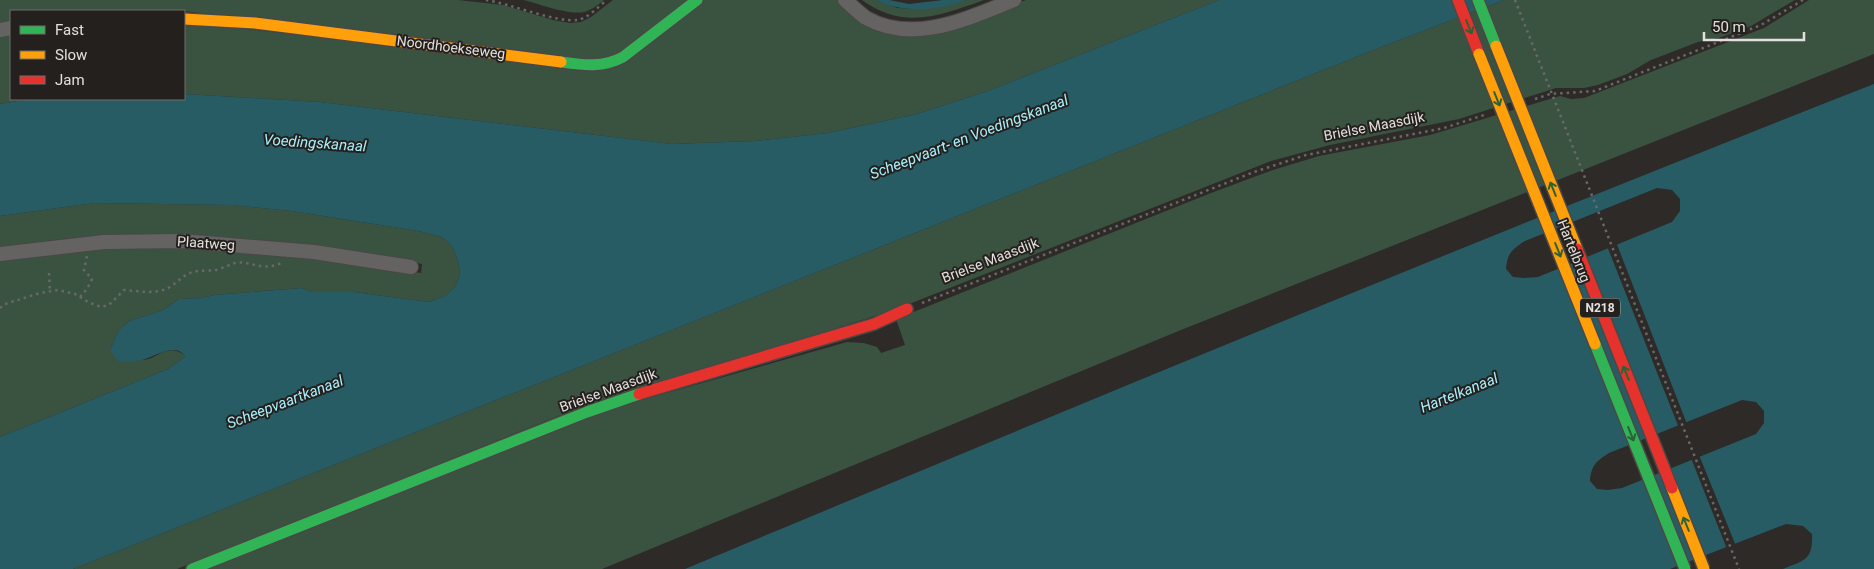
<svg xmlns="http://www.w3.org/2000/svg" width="1874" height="569" font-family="Roboto,sans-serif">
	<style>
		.green { fill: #3a5341 }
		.water { fill: #275c65; fill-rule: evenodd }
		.pier { fill: #2d2a28 }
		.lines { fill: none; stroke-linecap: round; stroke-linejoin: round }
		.street-casing { stroke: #4a4846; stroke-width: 16 }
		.fast-casing { stroke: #4a4846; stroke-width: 14 }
		.slow-casing { stroke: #4a4846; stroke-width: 14 }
		.jam-casing { stroke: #4a4846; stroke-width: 14 }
		.path { stroke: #696867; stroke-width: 2.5; stroke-dasharray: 2.5 4; stroke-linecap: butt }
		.street { stroke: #656362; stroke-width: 14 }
		.fast { stroke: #30b455; stroke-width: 11 }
		.slow { stroke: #ff9f0a; stroke-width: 11 }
		.jam { stroke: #e5322d; stroke-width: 11 }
		.fast-bridge-casing { stroke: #4a4846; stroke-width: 14; stroke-linecap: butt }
		.slow-bridge-casing { stroke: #4a4846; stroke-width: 14; stroke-linecap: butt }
		.jam-bridge-casing { stroke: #4a4846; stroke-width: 14; stroke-linecap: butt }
		.path-bridge { stroke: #696867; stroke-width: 2.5; stroke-dasharray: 2.5 4; stroke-linecap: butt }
		.fast-bridge { stroke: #30b455; stroke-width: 11 }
		.slow-bridge { stroke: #ff9f0a; stroke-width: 11 }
		.jam-bridge { stroke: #e5322d; stroke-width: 11 }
		.oneway { stroke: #296336 }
		.labels { text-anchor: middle; stroke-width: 4; stroke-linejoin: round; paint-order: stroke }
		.shield { fill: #24201d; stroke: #a9a6a3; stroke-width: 1 }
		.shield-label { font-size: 12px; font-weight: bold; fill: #e2dfdd }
		.street-label { font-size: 14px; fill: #e2dfdd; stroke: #24201d }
		.water-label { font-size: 15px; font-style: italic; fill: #a8f0fe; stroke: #24201d }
	</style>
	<rect width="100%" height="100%" fill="#2d2a28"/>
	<g class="green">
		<polygon points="0,0 458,0 503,5 553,20 570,23 581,22 591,17 613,0 690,0 632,45 598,62 184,11 11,11 11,24 0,26"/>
		<path d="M 524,0 L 604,0 C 599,4 593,9 587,11 C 573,17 539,4 524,0 Z"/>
		<polygon points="702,0 840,0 893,31 978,17 1026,0 1219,0 988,91 917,114 828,133 755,141 672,144 320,102 184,94 184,22 598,70"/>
		<path d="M 862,0 L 877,0 L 897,8 L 918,9 L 937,7 L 966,0 L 984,0 C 940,16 903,30 862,0 Z"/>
		<polygon points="1504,0 1795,0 1751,26 1719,38 1698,42 1651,60 1627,74 1598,85 1584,88 1556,88 1459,119 1330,145 1271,161 894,310 563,414 177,569 73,569 1376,49"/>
		<polygon points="1809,0 1874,0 1874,54 1181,330 602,569 208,569 617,407 847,342 864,343 877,347 881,353 905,345 896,319 1211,193 1273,170 1319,156 1430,135 1560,96 1571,99 1584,98 1764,28"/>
		<polygon points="11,32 11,99 30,99 0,104 0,34"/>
		<path d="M 94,203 L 232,205 L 292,211 L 418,231 L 442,237 L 452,246 L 458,260 L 460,275 L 455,287 L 445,296 L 429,302 L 354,292 L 312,292 L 302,288 L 214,295 L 202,298 L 179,299 L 163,310 L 129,321 L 119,330 L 110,350 C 120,353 132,360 142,360 C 157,360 167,342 184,355 L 185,357 L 168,369 L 0,437 L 0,258 L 56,250 L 166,245 L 343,260 L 421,273 L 422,264 C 377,256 332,248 287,243 C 230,236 170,235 113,235 C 75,236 37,242 0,249 L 0,216 Z"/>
	</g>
	<g class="water">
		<path d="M 877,0 L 889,0 L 909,4 L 943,0 L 966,0 C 940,10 902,14 877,0 Z"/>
		<path d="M 1219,0 L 1504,0 L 1376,49 L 73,569 L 0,569 L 0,437 L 168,369 L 185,357 C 177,341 154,357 142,360 C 134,362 127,362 118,361 L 110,350 L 119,330 L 129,321 L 163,310 L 179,299 L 202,298 L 214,295 L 302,288 L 312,292 L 354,292 L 429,302 L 445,296 L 455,287 L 460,275 L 458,260 L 452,246 L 442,237 L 418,231 L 292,211 L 231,205 L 94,203 L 0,216 L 0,104 L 30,99 L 184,99 L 184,94 L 320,102 L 672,144 L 755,141 L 828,133 L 917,114 L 988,91 Z"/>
		<path d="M 1874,84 L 1874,569 L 1783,569 C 1805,560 1813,560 1812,534 L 1803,526 L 1786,524 L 1670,569 L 685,569 C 1080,404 1476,240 1874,84 ZM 1657,188 L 1672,190 L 1680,199 L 1680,211 L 1672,222 L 1538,277 L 1524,278 L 1513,277 L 1506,269 C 1507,254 1512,249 1525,241 ZM 1742,400 L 1756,402 L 1764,411 L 1764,423 L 1756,434 L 1622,488 L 1608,490 L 1597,489 L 1590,481 C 1591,466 1596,461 1609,453 Z"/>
	</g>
	<g class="pier">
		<polygon points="1616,242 1687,424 1679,428 1607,246"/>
		<polygon points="1699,455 1736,546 1727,549 1691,458"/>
	</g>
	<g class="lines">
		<g class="street-casing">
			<g id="street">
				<path d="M 845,0 C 852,6 859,13 866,18 C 914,45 968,18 1014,0"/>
				<polyline points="0,30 11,28"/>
				<polyline points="0,254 104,242 182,241 314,252 411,267"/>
			</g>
		</g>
		<g class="fast-casing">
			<g id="fast">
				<polyline points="1478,0 1496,46"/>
				<path d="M 561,62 C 583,65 603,68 623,57 L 697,0"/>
				<polyline points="192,569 587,412 639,394"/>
			</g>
		</g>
		<g class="slow-casing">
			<polyline id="slow" points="184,19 255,23 561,62"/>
		</g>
		<g class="jam-casing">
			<g id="jam">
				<polyline points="1458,0 1479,54"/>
				<polyline points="639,394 874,324 907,309"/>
			</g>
		</g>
		<g class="path">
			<path d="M 486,0 C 511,4 557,23 578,20 C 588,18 599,6 607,0"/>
			<polyline points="1535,99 1550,94 1595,91 1761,25 1803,0"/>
			<polyline points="49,273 50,291"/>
			<polyline points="80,297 87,289 92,279 84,270 87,256"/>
			<polyline points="922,303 1254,172 1306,155 1444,128 1487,114"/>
			<path d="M 0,308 L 5,304 L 40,293 L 58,290 L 75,294 L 88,302 L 101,307 L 109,305 L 124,290 C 140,291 156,295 170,287 C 178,282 184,274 193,272 C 200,270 209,271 216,270 C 223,268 229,265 235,263 C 250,260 262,272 281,263"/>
		</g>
		<use href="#street" class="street"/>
		<use href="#fast" class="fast"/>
		<use href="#slow" class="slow"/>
		<use href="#jam" class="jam"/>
		<g class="fast-bridge-casing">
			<polyline id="fast-bridge" points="1595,344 1685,569"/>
		</g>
		<g class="slow-bridge-casing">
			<g id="slow-bridge">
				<polyline points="1496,46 1577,249"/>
				<polyline points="1479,54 1595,344"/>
				<polyline points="1672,488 1704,569"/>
			</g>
		</g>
		<g class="jam-bridge-casing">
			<polyline id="jam-bridge" points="1577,249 1672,488"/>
		</g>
		<polyline class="path-bridge" points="1515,0 1739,569"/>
		<use href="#fast-bridge" class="fast-bridge"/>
		<use href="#slow-bridge" class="slow-bridge"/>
		<use href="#jam-bridge" class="jam-bridge"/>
	</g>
	<defs><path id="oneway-shaft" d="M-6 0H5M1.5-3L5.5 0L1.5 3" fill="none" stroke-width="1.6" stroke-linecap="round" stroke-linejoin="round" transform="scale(1.25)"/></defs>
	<g class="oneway">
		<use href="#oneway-shaft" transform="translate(1469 27) rotate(68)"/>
		<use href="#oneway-shaft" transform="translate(1497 99) rotate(68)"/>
		<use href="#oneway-shaft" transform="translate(1553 189) rotate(-112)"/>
		<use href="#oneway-shaft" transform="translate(1558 250) rotate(68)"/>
		<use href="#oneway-shaft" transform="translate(1626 373) rotate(-112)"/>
		<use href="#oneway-shaft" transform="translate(1631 434) rotate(68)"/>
		<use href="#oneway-shaft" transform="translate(1686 524) rotate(-112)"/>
	</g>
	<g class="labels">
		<rect class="shield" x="1580" y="298.5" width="40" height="19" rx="4"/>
		<g class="shield-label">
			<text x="1600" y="312">N218</text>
		</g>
		<g class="street-label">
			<text transform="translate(451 47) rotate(7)" y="5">Noordhoekseweg</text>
			<text transform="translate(1374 126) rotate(-11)" y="5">Brielse Maasdijk</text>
			<text transform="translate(206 243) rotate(4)" y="5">Plaatweg</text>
			<text transform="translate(1574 251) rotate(68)" y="5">Hartelbrug</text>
			<text transform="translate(990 260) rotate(-21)" y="5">Brielse Maasdijk</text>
			<text transform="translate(608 390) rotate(-20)" y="5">Brielse Maasdijk</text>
		</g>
		<g class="water-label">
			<text transform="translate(969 137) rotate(-21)" y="5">Scheepvaart- en Voedingskanaal</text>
			<text transform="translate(315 143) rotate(4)" y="5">Voedingskanaal</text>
			<text transform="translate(1459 393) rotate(-22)" y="5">Hartelkanaal</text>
			<text transform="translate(285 402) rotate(-21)" y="5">Scheepvaartkanaal</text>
		</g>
	</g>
	<rect x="10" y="10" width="175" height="90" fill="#24201d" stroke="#706c6a"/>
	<rect x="20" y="26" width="25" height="8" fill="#30b455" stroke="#706c6a"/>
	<text x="55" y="35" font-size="15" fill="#e2dfdd">Fast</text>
	<rect x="20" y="51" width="25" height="8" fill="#ff9f0a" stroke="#706c6a"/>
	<text x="55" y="60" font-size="15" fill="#e2dfdd">Slow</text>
	<rect x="20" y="76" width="25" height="8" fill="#e5322d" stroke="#706c6a"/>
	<text x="55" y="85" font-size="15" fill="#e2dfdd">Jam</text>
	<path d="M1704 32v8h100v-8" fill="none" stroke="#e2dfdd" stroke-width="2.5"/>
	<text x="1712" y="32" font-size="15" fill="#e2dfdd" stroke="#24201d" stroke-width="4" paint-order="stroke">50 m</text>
</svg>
